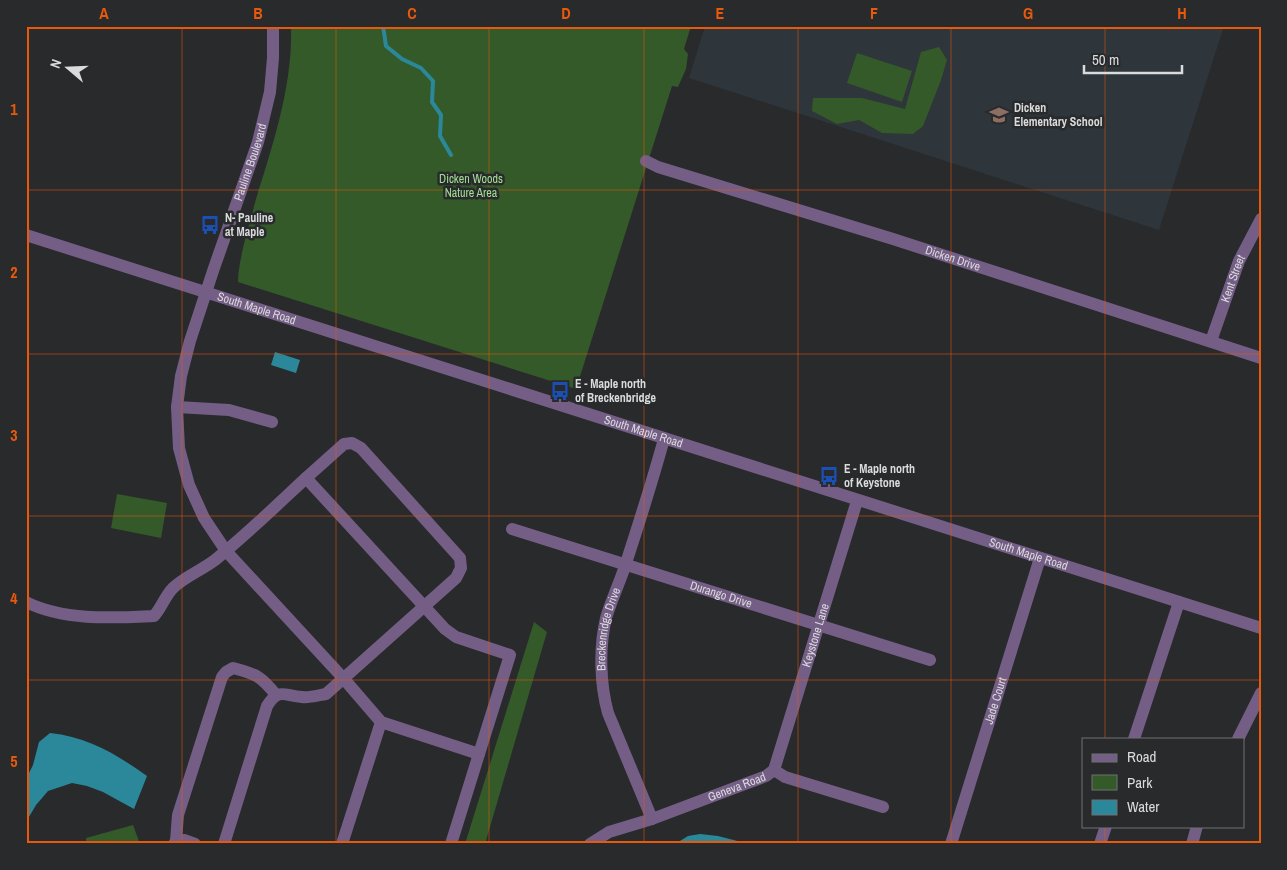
<svg xmlns="http://www.w3.org/2000/svg" width="1287" height="870" font-family="'Archivo Narrow',sans-serif">
	<style>
		.built { fill: #2e353b }
		.green { fill: #345a2a }
		.water { fill: #2b889a }
		.lines { fill: none; stroke-linecap: round; stroke-linejoin: round }
		.stream { stroke: #2b889a; stroke-width: 4 }
		.minor { stroke: #755e86; stroke-width: 12 }
		.grid { fill: none; stroke: #e8590c; stroke-width: 1; stroke-opacity: 0.55 }
		.labels { text-anchor: middle; stroke-width: 5; stroke-linejoin: round; paint-order: stroke }
		.poi-label { font-size: 12px; font-weight: bold; fill: #dadbdd; stroke: #282a2c; text-anchor: start }
		.street-label { font-size: 12px; fill: #dadbdd; stroke: #282a2c }
		.park-label { font-size: 12px; fill: #a3de93; stroke: #282a2c }
		.neatline { fill: none; stroke: #e8590c; stroke-width: 2 }
		.grid-label { font-size: 16px; text-anchor: middle; font-weight: bold; fill: #e8590c }
	</style>
	<rect width="100%" height="100%" fill="#282a2c"/>
	<polygon class="built" points="705,26 1224,26 1159,230 689,78"/>
	<g class="green">
		<path d="M 291,26 L 691,26 L 684,49 L 688,54 L 686,69 L 678,87 L 672,86 L 576,389 L 238,282 C 238,260 250,222 256,199 C 273,144 293,85 291,26 Z"/>
		<polygon points="939,47 947,60 941,80 923,126 913,134 882,133 859,120 837,124 812,111 813,98 862,98 905,109 921,52"/>
		<polygon points="857,53 912,71 902,102 847,83"/>
		<polygon points="117,494 167,503 161,538 111,528"/>
		<polygon points="534,622 547,632 485,844 465,844"/>
		<polygon points="133,825 140,844 86,844 86,838"/>
	</g>
	<g class="water">
		<polygon points="275,352 300,360 296,373 271,365"/>
		<path d="M 50,733 C 88,737 116,754 147,776 L 134,809 L 103,792 L 87,786 L 72,783 L 48,791 L 36,805 L 26,822 L 26,779 L 33,765 L 39,742 Z"/>
		<polygon points="700,834 718,836 749,844 675,844 688,836"/>
	</g>
	<g class="lines">
		<polyline class="stream" points="383,26 386,46 402,59 421,68 433,81 432,102 441,115 440,136 451,155"/>
		<g class="minor">
			<path id="s1" d="M 646,161 L 658,167 L 893,239 L 1261,358"/>
			<path id="s2" d="M 26,235 L 1261,628"/>
			<path id="s3" d="M 1211,341 L 1239,261 L 1261,219"/>
			<polyline points="177,407 229,410 272,422"/>
			<path id="s4" d="M 512,529 L 930,660"/>
			<path id="s5" d="M 26,602 C 64,621 112,618 154,616 C 162,607 165,596 173,588 C 184,577 202,570 215,560 C 246,535 276,506 306,478 L 445,629 L 456,637 L 510,655 L 479,754 L 381,722 L 344,679 L 226,551 L 204,518 L 189,485 L 179,448 L 177,407 L 181,376 L 190,341 L 213,271 L 258,142 L 270,92 L 273,58 L 273,26"/>
			<polyline points="1134,739 1179,602"/>
			<polyline points="1238,739 1261,693"/>
			<path id="s6" d="M 774,770 L 857,501"/>
			<polyline points="774,770 785,777 883,807"/>
			<path id="s7" d="M 652,819 L 608,713 C 600,684 599,648 606,618 C 612,598 621,580 627,560 C 640,520 653,479 664,439"/>
			<path d="M 176,841 L 178,815 L 222,677 L 226,672 L 233,668 C 256,674 261,676 276,695"/>
			<polyline points="174,844 176,841 184,840 195,844"/>
			<path d="M 224,844 L 267,706 C 279,687 284,696 302,697 C 310,698 319,695 326,694 L 456,578 L 461,568 L 460,558 L 361,448 L 352,443 L 344,444 L 306,478"/>
			<polyline points="342,844 381,722"/>
			<polyline points="451,844 479,754"/>
			<path id="s8" d="M 590,844 L 609,832 L 652,819 L 766,776 L 774,770"/>
			<path id="s9" d="M 951,844 L 1040,558"/>
			<polyline points="1100,844 1106,826"/>
			<polyline points="1192,844 1197,826"/>
		</g>
	</g>
	<path class="grid" d="M 182,26 L 182,844M 336,26 L 336,844M 489,26 L 489,844M 644,26 L 644,844M 798,26 L 798,844M 951,26 L 951,844M 1105,26 L 1105,739M 26,190 L 1261,190M 26,354 L 1261,354M 26,516 L 1261,516M 26,680 L 1261,680M 1105,826 L 1105,844"/>
	<defs>
		<g id="school-bare" transform="scale(1.5)"><path d="M0-5L7-2L0 1L-7-2ZM-4 1L0 2.5L4 1V4Q0 6-4 4Z" fill="#8d6e63" stroke="#282a2c" stroke-width="2.5" paint-order="stroke"/></g>
		<g id="bus-bare" transform="scale(1.5)"><path d="M-5-6H5V4H4V6H2V4H-2V6H-4V4H-5ZM-3.5-4V0h7V-4ZM-3.5 1.2v1.5H-2V1.2ZM2 1.2v1.5H3.5V1.2Z" fill="#1a4fb4" stroke="#282a2c" stroke-width="2.5" paint-order="stroke"/></g>
	</defs>
	<g fill-rule="evenodd">
		<use href="#school-bare" x="999" y="115"/>
		<use href="#bus-bare" x="210" y="225"/>
		<use href="#bus-bare" x="560" y="391"/>
		<use href="#bus-bare" x="829" y="476"/>
	</g>
	<g class="labels">
		<g class="poi-label">
			<text x="1014" y="112">Dicken<tspan x="1014" dy="14">Elementary School</tspan></text>
			<text x="225" y="222">N- Pauline<tspan x="225" dy="14">at Maple</tspan></text>
			<text x="575" y="388">E - Maple north<tspan x="575" dy="14">of Breckenbridge</tspan></text>
			<text x="844" y="473">E - Maple north<tspan x="844" dy="14">of Keystone</tspan></text>
		</g>
		<g class="street-label">
			<text dy="4" stroke="none"><textPath href="#s5" startOffset="1462">Pauline Boulevard</textPath></text>
			<text dy="4" stroke="none"><textPath href="#s1" startOffset="322">Dicken Drive</textPath></text>
			<text dy="4" stroke="none"><textPath href="#s3" startOffset="66">Kent Street</textPath></text>
			<text dy="4" stroke="none"><textPath href="#s2" startOffset="242">South Maple Road</textPath></text>
			<text dy="4" stroke="none"><textPath href="#s2" startOffset="648">South Maple Road</textPath></text>
			<text dy="4" stroke="none"><textPath href="#s2" startOffset="1052">South Maple Road</textPath></text>
			<text dy="4" stroke="none"><textPath href="#s4" startOffset="219">Durango Drive</textPath></text>
			<text dy="4" stroke="none"><textPath href="#s7" startOffset="200">Breckenridge Drive</textPath></text>
			<text dy="4" stroke="none"><textPath href="#s6" startOffset="141">Keystone Lane</textPath></text>
			<text dy="4" stroke="none"><textPath href="#s9" startOffset="150">Jade Court</textPath></text>
			<text dy="4" stroke="none"><textPath href="#s8" startOffset="158">Geneva Road</textPath></text>
		</g>
		<g class="park-label">
			<text x="471" y="183">Dicken Woods<tspan x="471" dy="14">Nature Area</tspan></text>
		</g>
	</g>
	<rect width="1287" height="870" fill="none" stroke="#282a2c" stroke-width="55"/>
	<rect x="1082" y="738" width="162" height="90" fill="#282a2c" stroke="#6f7173"/>
	<rect x="1092" y="754" width="25" height="8" fill="#755e86" stroke="#6f7173"/>
	<text x="1127" y="762" font-size="15" fill="#dadbdd">Road</text>
	<rect x="1092" y="775" width="25" height="15" fill="#345a2a" stroke="#6f7173"/>
	<text x="1127" y="788" font-size="15" fill="#dadbdd">Park</text>
	<rect x="1092" y="800" width="25" height="15" fill="#2b889a" stroke="#6f7173"/>
	<text x="1127" y="812" font-size="15" fill="#dadbdd">Water</text>
	<g transform="translate(68 68) rotate(289)" stroke="#282a2c" stroke-width="4" paint-order="stroke">
	<path d="M0-4L9 19L0 12L-9 19Z" fill="#dadbdd"/>
	<text y="-8" font-size="14" font-weight="bold" text-anchor="middle" fill="#dadbdd">N</text>
	</g>
	<path d="M1084 65v8h98v-8" fill="none" stroke="#dadbdd" stroke-width="2.5"/>
	<text x="1092" y="65" font-size="15" fill="#dadbdd" stroke="#282a2c" stroke-width="4" paint-order="stroke">50 m</text>
	<rect x="28" y="28" width="1232" height="814" class="neatline"/>
	<g class="grid-label">
		<text x="104" y="19">A</text>
		<text x="258" y="19">B</text>
		<text x="412" y="19">C</text>
		<text x="566" y="19">D</text>
		<text x="720" y="19">E</text>
		<text x="874" y="19">F</text>
		<text x="1028" y="19">G</text>
		<text x="1182" y="19">H</text>
		<text x="14" y="115">1</text>
		<text x="14" y="278">2</text>
		<text x="14" y="441">3</text>
		<text x="14" y="604">4</text>
		<text x="14" y="767">5</text>
	</g>
</svg>
